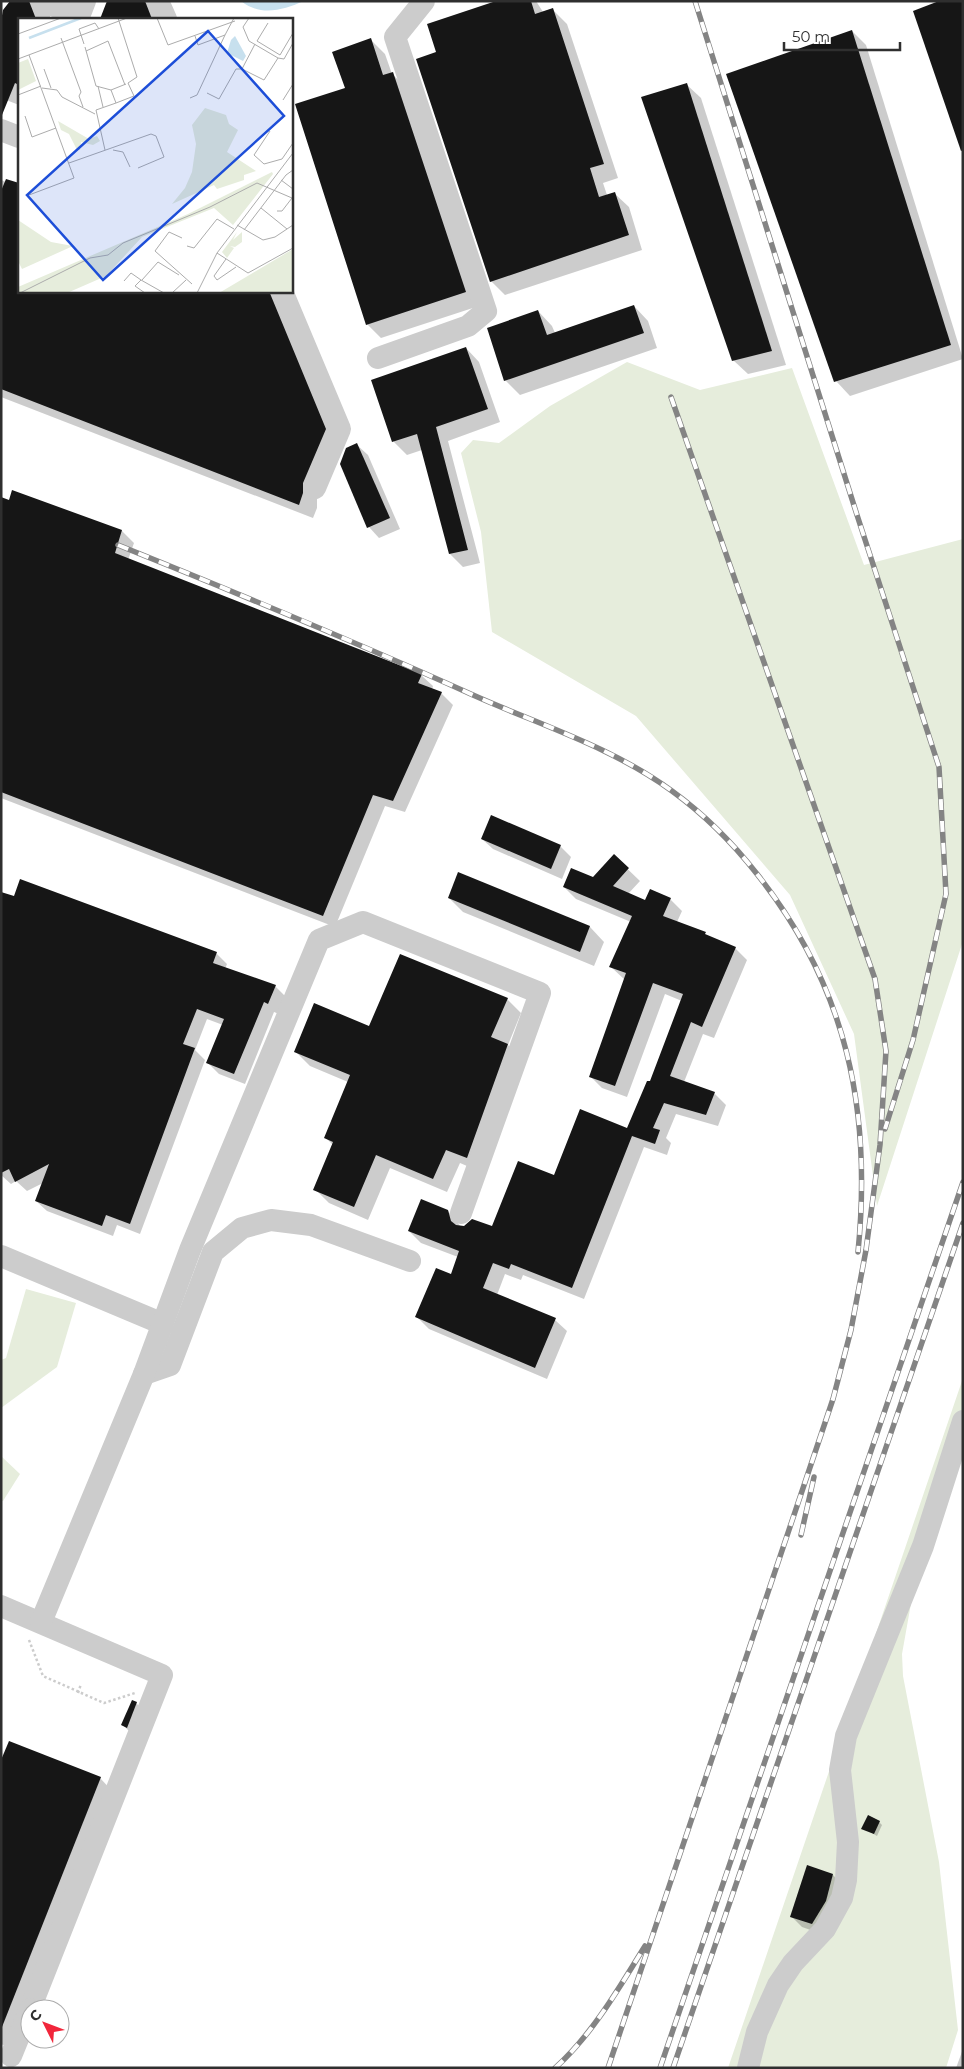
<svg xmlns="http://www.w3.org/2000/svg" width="964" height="2069" font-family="Montserrat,sans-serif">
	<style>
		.green { fill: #e6eddc }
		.water { fill: #c7e0ee }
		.shadow { fill: #0003 }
		.building { fill: #161616 }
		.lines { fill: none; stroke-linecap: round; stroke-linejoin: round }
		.path { stroke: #ccc; stroke-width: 2.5; stroke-dasharray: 2.5 2.5; stroke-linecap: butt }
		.minor { stroke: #ccc; stroke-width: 22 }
		.rail-casing { stroke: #848484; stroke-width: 5.5 }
		.rail { stroke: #fff; stroke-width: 4; stroke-dasharray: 11; stroke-linecap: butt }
		.inset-river { fill: none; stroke: #c7e0ee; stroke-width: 2.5 }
		.inset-road { fill: none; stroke: #acacac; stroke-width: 1 }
		.view { fill: #1d4ed8; fill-opacity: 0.15; stroke: #1d4ed8; stroke-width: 2.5 }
		.inset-edge { fill: none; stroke: #2f2f2f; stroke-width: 2.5 }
	</style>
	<rect width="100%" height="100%" fill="#fff"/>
	<g class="green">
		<polygon points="627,362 700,390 792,368 864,565 963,539 963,941 877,1206 854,1034 790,895 636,716 492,632 481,532 461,453 473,440 499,443 550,406"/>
		<polygon points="26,1289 76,1303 57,1367 1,1408 1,1360 6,1358"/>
		<polygon points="963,1378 963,1450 915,1581 902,1654 903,1676 939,1862 958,2030 946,2068 728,2068"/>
		<polygon points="1,1456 20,1474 3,1501 1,1501"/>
	</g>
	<path class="water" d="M 241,1 L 304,1 C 283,10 261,17 241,1 Z"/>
	<g class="shadow">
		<polygon points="13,1 81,1 75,19 58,19 50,16 50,19 19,19 19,105 1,98 1,20 4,11"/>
		<polygon points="109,1 152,1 159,19 101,19"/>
		<polygon points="500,1 536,1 543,12 552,9 567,24 618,178 603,183 607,195 614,193 629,207 642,250 505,295 491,281 438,53"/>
		<polygon points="852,31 866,45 963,359 850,396 836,381"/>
		<polygon points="370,39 385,54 392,74 407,88 479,306 381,338 367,324 347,89"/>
		<polygon points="686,84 701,98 786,365 748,374 733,360"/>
		<polygon points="1,180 6,182 19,291 279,291 339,444 317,498 317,508 313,518 1,397"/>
		<polygon points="634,306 648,321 657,348 520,395 505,380 538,311 552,326 555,333"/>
		<polygon points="466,348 479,362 500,422 448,441 480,563 463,567 450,554 422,450 407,455 394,442 372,381"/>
		<polygon points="357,445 368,455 400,529 379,538 369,527 341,464"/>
		<polygon points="13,492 122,531 134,543 128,560 421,675 433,686 432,690 441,693 453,705 405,812 385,806 335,927 1,798 1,498 10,501"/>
		<polygon points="482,839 560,846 571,857 562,879 493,849"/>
		<polygon points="614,856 640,881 628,894 646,901 670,899 682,911 677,922 735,948 747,960 714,1038 703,1034 684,1082 714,1093 726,1105 718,1126 676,1114 666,1138 671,1143 667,1155 644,1147 584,1299 523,1275 521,1280 505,1274 497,1295 555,1320 567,1331 547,1379 429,1329 417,1317 451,1276 458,1257 421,1243 409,1231 448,1211 461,1227 492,1228 554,1177 628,1129 651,1083 682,1001 665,994 627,1097 602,1088 590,1076 625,980 611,967 631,922 576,899 564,887 594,879"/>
		<polygon points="459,874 590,927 604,942 594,966 463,912 449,898"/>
		<polygon points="1,893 216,953 227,964 225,969 275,986 286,997 279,1014 274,1012 245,1084 219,1074 208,1063 223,1025 207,1019 195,1050 205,1060 140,1234 117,1225 113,1236 47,1211 36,1201 43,1183 27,1191 16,1181 11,1184 1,1175"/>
		<polygon points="507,999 521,1013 508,1045 521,1059 481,1172 460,1163 447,1192 390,1168 368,1220 329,1203 315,1189 333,1145 325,1137 348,1082 310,1066 296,1052 370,1027"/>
		<polygon points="136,1703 143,1710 130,1732 123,1725"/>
		<polygon points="1,1763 100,1778 114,1793 13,2049 1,2044"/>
		<polygon points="879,1822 882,1825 877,1836 863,1828"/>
		<polygon points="833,1875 843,1886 822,1934 802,1927 791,1916"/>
		<polygon points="963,2049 963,2068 956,2068"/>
	</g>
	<g class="building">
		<polygon points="10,1 29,1 36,19 19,19 19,85 15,83 2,115 1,21 3,10"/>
		<polygon points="107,1 145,1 152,19 100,19"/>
		<polygon points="496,1 531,1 535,14 553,8 604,164 590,168 599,197 615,192 629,235 490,282 416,59 436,52 427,24"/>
		<polygon points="939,1 963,1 963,150 961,151 913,11"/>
		<polygon points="852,30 951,345 834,382 726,74"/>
		<polygon points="371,38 383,75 393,72 466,292 366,325 295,104 345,88 332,52"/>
		<polygon points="687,83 772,351 732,361 641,97"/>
		<polygon points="6,179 19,183 19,291 269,291 326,429 303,483 303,493 299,505 1,389 1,191"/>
		<polygon points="634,305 644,333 504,381 487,328 538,310 547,335"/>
		<polygon points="466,347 488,409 436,427 468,550 449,554 417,434 392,442 371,380"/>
		<polygon points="357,443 390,518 367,528 340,464 346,448"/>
		<polygon points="12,490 122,530 115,553 422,674 418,683 442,692 393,801 373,795 323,916 1,792 1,497 9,500"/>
		<polygon points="491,815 561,845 551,869 481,839"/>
		<polygon points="614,854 629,868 613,886 645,900 650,889 671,898 663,916 706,932 705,934 736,947 702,1027 691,1022 670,1076 715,1092 706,1115 664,1103 653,1128 660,1130 655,1144 632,1136 572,1288 511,1264 509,1269 493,1263 483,1288 556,1318 535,1368 415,1317 436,1268 451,1274 459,1251 408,1231 421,1199 448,1210 451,1221 456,1225 464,1226 472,1219 492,1226 518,1161 554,1175 580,1109 627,1128 647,1081 650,1081 683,994 653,983 615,1086 589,1077 626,973 609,967 632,916 563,887 571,868 593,877"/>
		<polygon points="458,872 590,926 580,952 448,898"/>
		<polygon points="20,879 217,952 213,963 276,985 268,1004 264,1002 234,1074 206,1063 224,1019 197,1009 183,1044 195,1048 130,1224 106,1215 102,1226 35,1201 49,1164 15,1182 9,1169 1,1173 1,892 14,896"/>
		<polygon points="400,954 508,998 491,1037 508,1044 467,1158 446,1150 433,1179 376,1155 354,1207 313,1190 333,1142 324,1138 350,1075 294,1052 314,1003 369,1026"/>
		<polygon points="132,1700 137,1702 127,1728 121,1725"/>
		<polygon points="9,1741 101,1777 2,2027 1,1760"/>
		<polygon points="868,1815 880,1821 874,1834 861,1829"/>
		<polygon points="807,1865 833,1874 826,1901 812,1924 790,1917"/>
	</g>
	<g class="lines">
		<g class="path">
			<polyline points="29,1640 43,1676 104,1703 135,1693"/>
			<polyline points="78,1693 81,1684"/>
		</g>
		<g class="minor">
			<polyline points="158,1 166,19"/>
			<polyline points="78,19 85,1"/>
			<polyline points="1,130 19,137"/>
			<polyline points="282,291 340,429 315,488"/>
			<polyline points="378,358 468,326 486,311 395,37 424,1"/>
			<polyline points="1,1256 163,1324"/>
			<polyline points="144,1374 170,1365 213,1252 242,1228 271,1220 311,1225 410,1261"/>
			<polyline points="1,1606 162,1675 30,2009"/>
			<polyline points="41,1622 144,1374 190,1250 319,940 363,922 540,993 461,1213"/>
			<polyline points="11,2056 30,2009"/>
			<polyline points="748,2068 757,2032 778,1985 793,1963 825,1929 842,1898 846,1880 848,1842 840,1770 846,1736 923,1546 963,1421"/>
		</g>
		<g class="rail-casing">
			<g id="rail">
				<polyline points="695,1 857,515 939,767 946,894 913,1040 885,1129"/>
				<path d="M 118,545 C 237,593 356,642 473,695 C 540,725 612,747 672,791 C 705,815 732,842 757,874 C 847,987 872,1110 858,1252"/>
				<polyline points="801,1535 814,1477"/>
				<path d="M 555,2068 C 592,2035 619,1988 645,1946"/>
				<polyline points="608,2068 833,1399 851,1330 866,1250 880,1145 886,1051 875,979 671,397"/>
				<polyline points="660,2068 963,1182"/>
				<polyline points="673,2068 963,1223"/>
			</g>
		</g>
		<use href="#rail" class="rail"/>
	</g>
	<g transform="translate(18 18)">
		<rect width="275" height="275" fill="#fff"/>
		<path d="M 10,41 L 18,63 L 0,72 L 0,45 ZM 187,90 L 208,97 L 211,106 L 220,112 L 209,134 L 238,153 L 226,157 L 226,162 L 199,171 L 196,167 L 154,186 L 167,170 L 174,154 L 178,126 L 174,107 ZM 40,103 L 71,121 L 79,118 L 82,123 L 75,127 L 63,124 L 62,132 L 59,132 L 51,116 L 43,112 ZM 254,154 L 255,156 L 215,207 L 196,190 L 124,219 L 88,258 L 49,275 L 0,275 L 0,269 L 170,196 ZM 0,202 L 33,224 L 55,228 L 4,251 L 0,243 ZM 219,214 L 215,222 L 224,214 L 224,224 L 217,229 L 212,228 L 216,230 L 209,240 L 204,234 ZM 275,231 L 275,275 L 201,275 L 228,259 Z" fill="#e6eddc"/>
		<path d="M 217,18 L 228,38 L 225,43 L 209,35 L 213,22 Z" fill="#c7e0ee"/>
		<path class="inset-river" d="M 11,20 L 63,0"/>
		<path class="inset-road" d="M 139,0 L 150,27 L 217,3M 231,0 L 225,9 L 231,23 L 260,40 L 266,41 L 275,25M 250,5 L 239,23 L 262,37 L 275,15M 0,16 L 43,0M 177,18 L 180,27 L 207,17 L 216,0M 43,20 L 63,74 L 61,78 L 65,89M 66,26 L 61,11 L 77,5 L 81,11M 67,29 L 78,68 L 93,72 L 98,85 L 78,92 L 87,132M 68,33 L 90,23 L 107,67M 0,41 L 109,0M 26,51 L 33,70M 224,51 L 246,62 L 260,40M 80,68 L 85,89M 24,70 L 39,72 L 44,79 L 77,96M 93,72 L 108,66M 189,75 L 201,81 L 218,51 L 224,51 L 237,26M 0,77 L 23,68M 172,80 L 179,77 L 207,17M 265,82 L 275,66M 98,85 L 116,78 L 110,65 L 119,59 L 100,0M 7,98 L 14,119 L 38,110M 252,113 L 236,137 L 246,146 L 264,141 L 275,125M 95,132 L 105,134 L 112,149M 51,145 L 133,116 L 138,118 L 146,139 L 120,150M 263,162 L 275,171M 11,177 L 56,160 L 11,37M 243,190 L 269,211M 219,207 L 245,222 L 257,219 L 275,207M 226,212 L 268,157 L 275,152M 164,220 L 151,214 L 137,233 L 174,266M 169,228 L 176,230 L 199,201 L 216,211M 199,235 L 230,255 L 275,230M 208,241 L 196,258 L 199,262 L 218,249M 124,262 L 140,244 L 161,257M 106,263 L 113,255 L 123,262M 2,275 L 72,240 L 90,237 L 105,225 L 192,189 L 239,165 L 274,180 L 264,193 L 259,193M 127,275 L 117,268 L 123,262 L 146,275M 154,275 L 168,262M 179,275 L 199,235 L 275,135"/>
		<path class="view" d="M 190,13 L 266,98 L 85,262 L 9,177 Z"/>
		<rect width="275" height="275" class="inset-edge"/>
	</g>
	<rect width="964" height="2069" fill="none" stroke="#2f2f2f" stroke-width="5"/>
	<g transform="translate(45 2024) rotate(312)"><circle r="24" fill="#ffffff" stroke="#acacac"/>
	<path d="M0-4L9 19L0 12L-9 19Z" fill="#f1263b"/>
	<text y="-8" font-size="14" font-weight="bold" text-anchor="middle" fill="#2f2f2f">С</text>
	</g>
	<path d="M784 42v8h116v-8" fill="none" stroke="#2f2f2f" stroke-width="2.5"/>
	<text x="792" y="42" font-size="15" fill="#2f2f2f" stroke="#ffffff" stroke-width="4" paint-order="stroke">50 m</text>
</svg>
